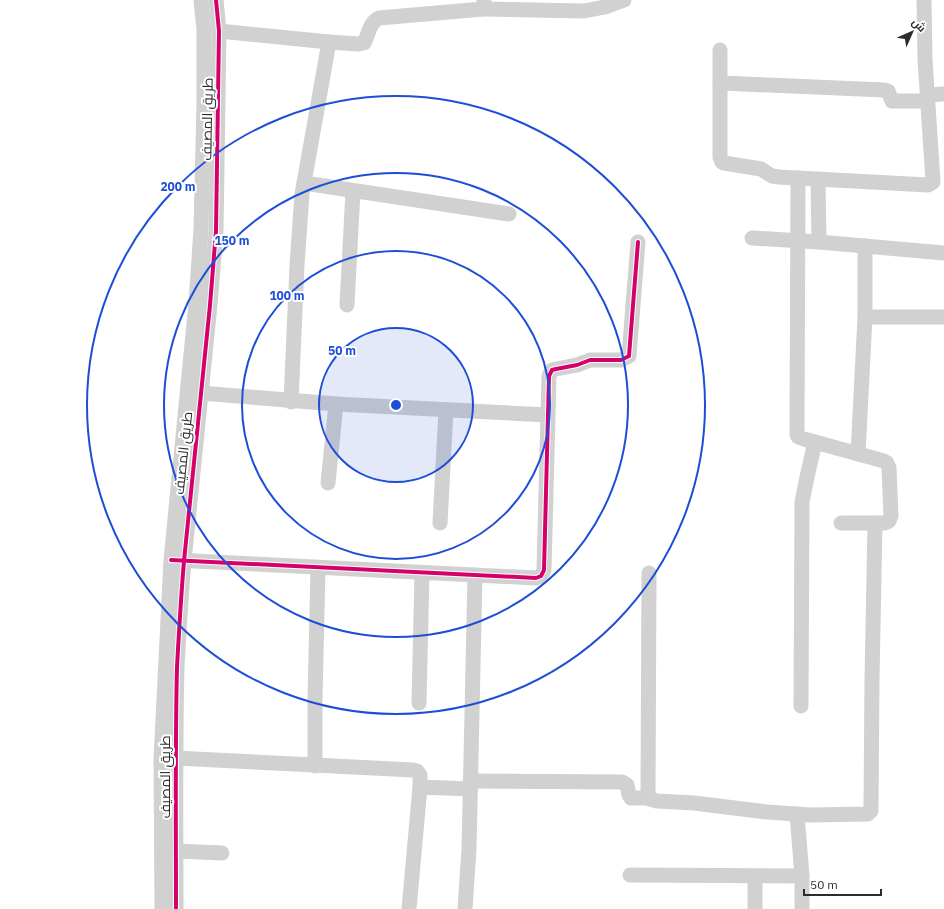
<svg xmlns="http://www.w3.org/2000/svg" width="944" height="909" font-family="'IBM Plex Sans',Cairo,sans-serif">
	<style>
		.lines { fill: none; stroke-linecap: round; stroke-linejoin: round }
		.minor { stroke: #d1d1d1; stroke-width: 15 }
		.cycleway-casing { stroke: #fff; stroke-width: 6 }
		.cycleway { stroke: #d6006c; stroke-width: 4 }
		.ring { fill: none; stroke: #1d4ed8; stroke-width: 2 }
		.labels { text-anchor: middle; stroke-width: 4; stroke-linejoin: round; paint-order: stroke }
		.street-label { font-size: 14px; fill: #2c2c2c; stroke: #fff }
		.centre { fill: #1d4ed8; stroke: #fff; stroke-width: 2 }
		.ring-label { font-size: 12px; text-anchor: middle; font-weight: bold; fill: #1d4ed8; stroke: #fff; stroke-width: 4; stroke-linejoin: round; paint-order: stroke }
	</style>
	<rect width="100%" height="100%" fill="#fff"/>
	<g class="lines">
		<g class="minor">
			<polyline points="483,9 584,11 605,7 624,0"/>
			<path d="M 219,31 L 329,42 L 359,44 L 364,43 C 369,34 369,23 379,18 L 483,9 L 484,0"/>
			<polyline points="720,50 720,157 722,162 724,163 761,169 772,176 779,177 928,185 933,182 925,59 924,0"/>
			<polyline points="720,83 884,90 888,91 892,101 928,101"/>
			<polyline points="927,95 944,94"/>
			<polyline points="798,178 797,434 798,437 804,439 884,461 887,463 889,468 891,516 889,521 885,523 841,523"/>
			<polyline points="818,180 819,242"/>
			<polyline points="304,183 509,214"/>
			<polyline points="752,238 819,242 944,253"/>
			<polyline points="347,305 353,191"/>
			<polyline points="865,317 944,317"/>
			<polyline points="200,393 336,404 547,415"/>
			<polyline points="291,402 297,265 302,194 329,42"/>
			<polyline points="858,454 865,317 865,246"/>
			<polyline points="328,483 336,404"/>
			<polyline points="440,523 446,410"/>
			<polyline points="174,560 536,578 541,576 544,570 549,376 552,370 556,369 577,365 590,360 621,360 629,356 638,242"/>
			<polyline points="649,573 648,795 650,799 657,801 694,803 767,812 810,815 868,814 871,811 871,808 872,680 875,523"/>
			<polyline points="419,703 422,573"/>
			<polyline points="801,706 802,502 807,477 815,442"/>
			<polyline points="175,758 413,770 417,771 420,775 420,787"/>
			<polyline points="315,766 315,699 318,568"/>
			<polyline points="470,781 622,782 627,785 629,795 631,798 648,798"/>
			<polyline points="797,814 802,876"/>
			<polyline points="176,851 222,853"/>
			<polyline points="630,875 802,876 802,909"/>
			<polyline points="755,876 755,909"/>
			<polyline points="162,909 161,759 171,560 196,303 201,229 204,102 204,30 201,0"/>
			<path d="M 176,909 C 176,828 175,747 177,667 C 179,631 181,596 184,561 L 210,305 L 216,231 L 219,31 L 216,0"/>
			<polyline points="409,909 420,787 470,789"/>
			<polyline points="465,909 469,849 475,575"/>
		</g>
		<g class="cycleway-casing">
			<g id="cycleway">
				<polyline points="171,560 536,578 541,576 544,570 549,376 552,370 556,369 577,365 590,360 621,360 629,356 638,242"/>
				<path d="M 176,909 C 176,828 175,747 177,667 C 179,631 181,596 184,561 L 210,305 L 216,231 L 219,31 L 216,0"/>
			</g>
		</g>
		<use href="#cycleway" class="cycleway"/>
	</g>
	<circle cx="396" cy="405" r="77" fill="#1d4ed8" fill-opacity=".12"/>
	<g class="ring">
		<circle cx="396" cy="405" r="77"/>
		<circle cx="396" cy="405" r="154"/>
		<circle cx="396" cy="405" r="232"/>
		<circle cx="396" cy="405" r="309"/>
	</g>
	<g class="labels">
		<g class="street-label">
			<text transform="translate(207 119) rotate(-89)" y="5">طريق المصيف</text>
			<text transform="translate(183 453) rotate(-84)" y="5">طريق المصيف</text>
			<text transform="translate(165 777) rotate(-90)" y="5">طريق المصيف</text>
		</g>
	</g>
	<circle cx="396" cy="405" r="6" class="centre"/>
	<g class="ring-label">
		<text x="178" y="191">200 m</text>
		<text x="232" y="245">150 m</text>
		<text x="287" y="300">100 m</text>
		<text x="342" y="355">50 m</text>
	</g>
	<g transform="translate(912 32) rotate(45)" stroke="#ffffff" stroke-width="3" paint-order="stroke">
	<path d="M0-3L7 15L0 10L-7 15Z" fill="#2c2c2c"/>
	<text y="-6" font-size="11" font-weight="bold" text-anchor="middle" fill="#2c2c2c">ش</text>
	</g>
	<path d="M804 889v6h77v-6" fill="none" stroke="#2c2c2c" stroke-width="2"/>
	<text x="810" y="889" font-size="12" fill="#2c2c2c" stroke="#ffffff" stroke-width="3" paint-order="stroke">50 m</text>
</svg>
